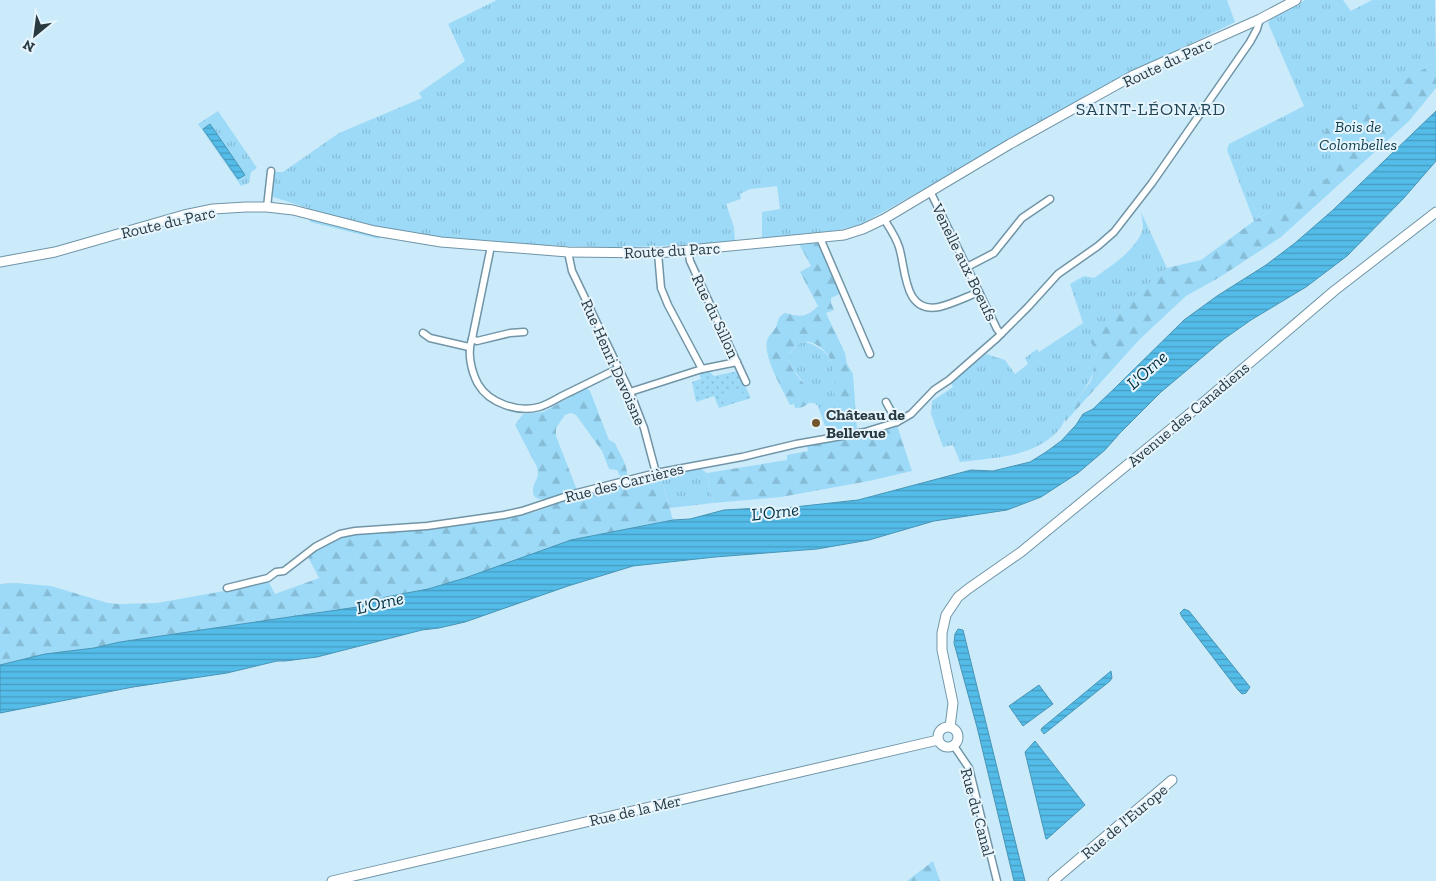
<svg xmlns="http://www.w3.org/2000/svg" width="1436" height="881" font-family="'Zilla Slab',serif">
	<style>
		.grass { fill: url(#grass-tufts) }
		.forest { fill: url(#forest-firs) }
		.park { fill: url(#park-dots) }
		.pitch { fill: #9cdaf8 }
		.water { fill: url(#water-rules); stroke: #4795b6 }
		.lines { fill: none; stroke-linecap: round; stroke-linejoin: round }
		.street-casing { stroke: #7095a7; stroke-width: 9 }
		.secondary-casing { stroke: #7095a7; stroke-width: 11 }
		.street { stroke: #fff; stroke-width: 6 }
		.secondary { stroke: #fff; stroke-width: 9 }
		.poi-dot { fill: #75552b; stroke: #e6f5fd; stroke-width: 2 }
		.labels { text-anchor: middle; stroke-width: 4; stroke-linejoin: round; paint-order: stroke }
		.street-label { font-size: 16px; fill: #293940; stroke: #e6f5fd }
		.park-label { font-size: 16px; font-style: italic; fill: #0d3c4e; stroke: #e6f5fd }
		.poi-label { font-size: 16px; font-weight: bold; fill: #293940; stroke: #e6f5fd; text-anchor: start }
		.neighbourhood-label { font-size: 18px; letter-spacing: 1px; fill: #224555; stroke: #e6f5fd }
		.water-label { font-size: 18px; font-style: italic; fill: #002f41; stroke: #e6f5fd }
	</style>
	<defs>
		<pattern id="grass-tufts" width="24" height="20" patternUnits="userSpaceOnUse" patternTransform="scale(1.25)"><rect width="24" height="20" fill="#9cdaf8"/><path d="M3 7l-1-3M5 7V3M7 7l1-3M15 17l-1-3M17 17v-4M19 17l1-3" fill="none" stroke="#86bcd6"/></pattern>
		<pattern id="forest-firs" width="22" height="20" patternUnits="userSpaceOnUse" patternTransform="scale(1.25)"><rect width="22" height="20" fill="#9cdaf8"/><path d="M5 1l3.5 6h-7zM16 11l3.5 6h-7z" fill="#86bcd6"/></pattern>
		<pattern id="park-dots" width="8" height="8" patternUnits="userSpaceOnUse" patternTransform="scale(1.25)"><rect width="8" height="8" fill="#9cdaf8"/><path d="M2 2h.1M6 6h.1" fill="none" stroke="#86bcd6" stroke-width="1.8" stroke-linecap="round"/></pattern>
		<pattern id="water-rules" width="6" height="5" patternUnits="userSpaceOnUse" patternTransform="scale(1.25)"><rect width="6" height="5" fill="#54bce9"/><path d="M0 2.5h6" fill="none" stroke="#469abe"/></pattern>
	</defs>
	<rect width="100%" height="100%" fill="#ccebfa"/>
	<g class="grass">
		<path d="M 497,0 L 1227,0 L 1235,22 L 1114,81 L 885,211 L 859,225 L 839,230 L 762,239 L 762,212 L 780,209 L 777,186 L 750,189 L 740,194 L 741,199 L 726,204 L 734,227 L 735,242 C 690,244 646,248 601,247 C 527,246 453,240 380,229 L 379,239 L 310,222 L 308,208 L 273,197 L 274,172 L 283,172 L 339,133 L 422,98 L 419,93 L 465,61 L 448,24 Z"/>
		<polygon points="1305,0 1343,0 1351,11 1372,0 1435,0 1436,62 1395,86 1323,137 1338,157 1337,173 1254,221 1227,150 1229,144 1304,106 1268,23 1270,20"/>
		<polygon points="218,111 257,168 251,172 249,183 241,186 198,124"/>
		<path d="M 1141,212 L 1167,268 C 1140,291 1113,314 1091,341 L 1097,353 C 1094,379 1086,387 1071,408 C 1065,415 1065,423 1058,431 C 1032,458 995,457 960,462 L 953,445 L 943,447 L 931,414 L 932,401 L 953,387 L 951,383 L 986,354 L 1005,360 L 1015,374 L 1028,364 L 1025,358 L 1037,349 L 1039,352 L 1083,323 L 1070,284 L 1084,276 L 1094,278 C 1111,266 1138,249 1143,228 C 1143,223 1142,217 1141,212 Z"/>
		<path d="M 801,342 C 809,342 812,344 819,348 C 844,362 833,404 835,426 L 828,428 L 825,426 L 818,406 L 814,403 L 809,403 L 812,399 C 808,392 804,384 800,378 C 788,363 783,356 801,342 Z"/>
		<polygon points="701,469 707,473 713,503 670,508 660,475"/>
	</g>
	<g class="forest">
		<polygon points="1436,62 1436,88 1409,121 1281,237 1220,277 1186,296 1139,340 1065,422 1066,414 1091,381 1097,353 1090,341 1103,326 1137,293 1167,268 1201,260 1254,221 1336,173 1338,157 1323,137 1329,123"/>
		<path d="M 811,243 L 817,243 L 821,248 L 841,293 L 831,298 L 831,303 L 834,310 L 826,313 L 845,353 L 847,364 L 853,374 L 857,429 L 837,433 C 827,405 850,356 810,342 C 805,341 800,343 796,346 C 775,364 809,381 812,399 C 808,405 803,408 795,408 L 794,404 L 790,405 C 783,389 763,358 767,340 C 769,335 773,332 776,327 C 779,320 777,317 785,313 C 801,317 806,318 818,306 L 800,272 L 811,266 L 799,244 Z"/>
		<path d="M 586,388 L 590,391 L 609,440 L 615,443 C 619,453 629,467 627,477 L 621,478 L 617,470 L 609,469 L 602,451 L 576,415 L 571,413 L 565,415 L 556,428 L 556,436 L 577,490 C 569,492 531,510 533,490 C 534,479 540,481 537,467 L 515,425 L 523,414 L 543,412 Z"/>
		<polygon points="897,425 912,471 869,481 781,497 713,503 707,473 787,460 787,455 808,451 807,445 880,433"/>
		<polygon points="660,475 673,520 571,540 465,578 428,589 386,597 364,606 120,642 94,648 45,654 0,665 0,584 16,583 51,586 108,603 119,604 157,603 241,588 268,581 275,594 319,578 308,557 321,547 347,535 417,530 518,516 538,511 567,499"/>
		<polygon points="933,861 940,881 907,881"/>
	</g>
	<polygon class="park" points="709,371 714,376 738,371 751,398 719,408 714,396 696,402 692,382 701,379 699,374"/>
	<polygon class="pitch" points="741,388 744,398 724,405 721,395"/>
	<g class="water">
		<polygon points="1436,111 1436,161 1403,199 1347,256 1306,287 1251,320 1224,339 1161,392 1120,433 1105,450 1078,473 1041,497 1007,510 934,521 869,540 817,549 715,557 633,566 568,586 465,622 439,628 422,630 317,657 285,661 277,661 227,673 133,687 0,713 0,665 45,654 94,648 120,642 364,606 386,597 428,589 465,578 571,540 673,520 690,519 724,510 760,508 776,509 858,500 971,470 993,471 1030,462 1046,452 1061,441 1076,425 1083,414 1093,409 1117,386 1184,320 1217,296 1266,265 1295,243 1333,210"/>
		<polygon points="210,124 245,175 238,179 203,129"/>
		<polygon points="1184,609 1189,611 1250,687 1246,693 1242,694 1238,690 1182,617 1180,613"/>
		<polygon points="958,629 963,630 1025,881 1014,881 977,727 954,643 955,634"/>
		<polygon points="1111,671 1112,678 1110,681 1044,734 1041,730 1042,728"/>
		<polygon points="1039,685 1053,704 1023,726 1009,706"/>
		<polygon points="1035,741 1085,805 1047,839 1046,839 1025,752"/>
	</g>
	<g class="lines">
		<g class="street-casing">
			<g id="street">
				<polyline points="930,191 997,329 1001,334"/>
				<polyline points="267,207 271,171"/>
				<path d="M 884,219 C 889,227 896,237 899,247 C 906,268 903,314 939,307 C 952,304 966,297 979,292"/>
				<polyline points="820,238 870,354"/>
				<path d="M 491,246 L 472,339 C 467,352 471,371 478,384 C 489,403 518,413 539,407 C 547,405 556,399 564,395 C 582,386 601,377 619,368"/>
				<polyline points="688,250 690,261 746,382"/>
				<polyline points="568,252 572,271 630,392 644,428 656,473"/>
				<polyline points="967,267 994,253 1022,218 1050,199"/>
				<polyline points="423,333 430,338 469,347"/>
				<polyline points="472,339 477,341 510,333 524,332"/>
				<polyline points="702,369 737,362"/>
				<polyline points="630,392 702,369 668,305 661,288 658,253"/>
				<polyline points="886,402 897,422"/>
				<polyline points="227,588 268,578 276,572 284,571 315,547 340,534 355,531 427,526 504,515 522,511 573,494 656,473 742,457 796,444 865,432 897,422 911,414 934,390 949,380 997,338 1028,307 1058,274 1098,246 1114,232 1152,183 1250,42 1257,29 1260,19"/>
				<polyline points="954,746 969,768 997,881"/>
			</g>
		</g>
		<g class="secondary-casing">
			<g id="secondary">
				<polyline points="0,262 55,252 184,215 213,209 246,207 267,207 293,210 375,231 441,242 568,252 658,253 844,235 863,229 884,219 1010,144 1134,75 1260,19 1296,0"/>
				<circle cx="948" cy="737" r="10"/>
				<polyline points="950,727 953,703 942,650 942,633 946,615 958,597 968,589 1021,552 1205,401 1334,291 1436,212"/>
				<polyline points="332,881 938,740"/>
				<polyline points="1053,881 1172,780"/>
			</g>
		</g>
		<use href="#street" class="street"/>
		<use href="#secondary" class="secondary"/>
	</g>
	<circle class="poi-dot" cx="816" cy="423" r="5"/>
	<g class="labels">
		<g class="street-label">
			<text transform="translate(1167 62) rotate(-25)" y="6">Route du Parc</text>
			<text transform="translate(168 222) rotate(-13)" y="6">Route du Parc</text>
			<text transform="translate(672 250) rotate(-3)" y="6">Route du Parc</text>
			<text transform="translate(965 262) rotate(64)" y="6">Venelle aux Boeufs</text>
			<text transform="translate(716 316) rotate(65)" y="6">Rue du Sillon</text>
			<text transform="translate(614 362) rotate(66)" y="6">Rue Henri Davoisne</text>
			<text transform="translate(1188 414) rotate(-40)" y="6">Avenue des Canadiens</text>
			<text transform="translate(624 482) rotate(-14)" y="6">Rue des Carrières</text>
			<text transform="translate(635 810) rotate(-13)" y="6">Rue de la Mer</text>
			<text transform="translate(978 812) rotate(75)" y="6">Rue du Canal</text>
			<text transform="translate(1124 821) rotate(-40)" y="6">Rue de l'Europe</text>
		</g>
		<g class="park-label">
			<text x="1358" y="132">Bois de<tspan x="1358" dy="18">Colombelles</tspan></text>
		</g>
		<g class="poi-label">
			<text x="826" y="420">Château de<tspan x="826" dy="18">Bellevue</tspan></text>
		</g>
		<g class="neighbourhood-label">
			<text x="1151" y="115">SAINT-LÉONARD</text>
		</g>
		<g class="water-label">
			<text transform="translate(1147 370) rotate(-42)" y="6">L'Orne</text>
			<text transform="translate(775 512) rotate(-7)" y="6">L'Orne</text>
			<text transform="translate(380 603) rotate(-13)" y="6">L'Orne</text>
		</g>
	</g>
	<g transform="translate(35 35) rotate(209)" stroke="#e6f5fd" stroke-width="4" paint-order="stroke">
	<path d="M0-4L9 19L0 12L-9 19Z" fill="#293940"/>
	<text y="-8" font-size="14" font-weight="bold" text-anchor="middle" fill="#293940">N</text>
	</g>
</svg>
